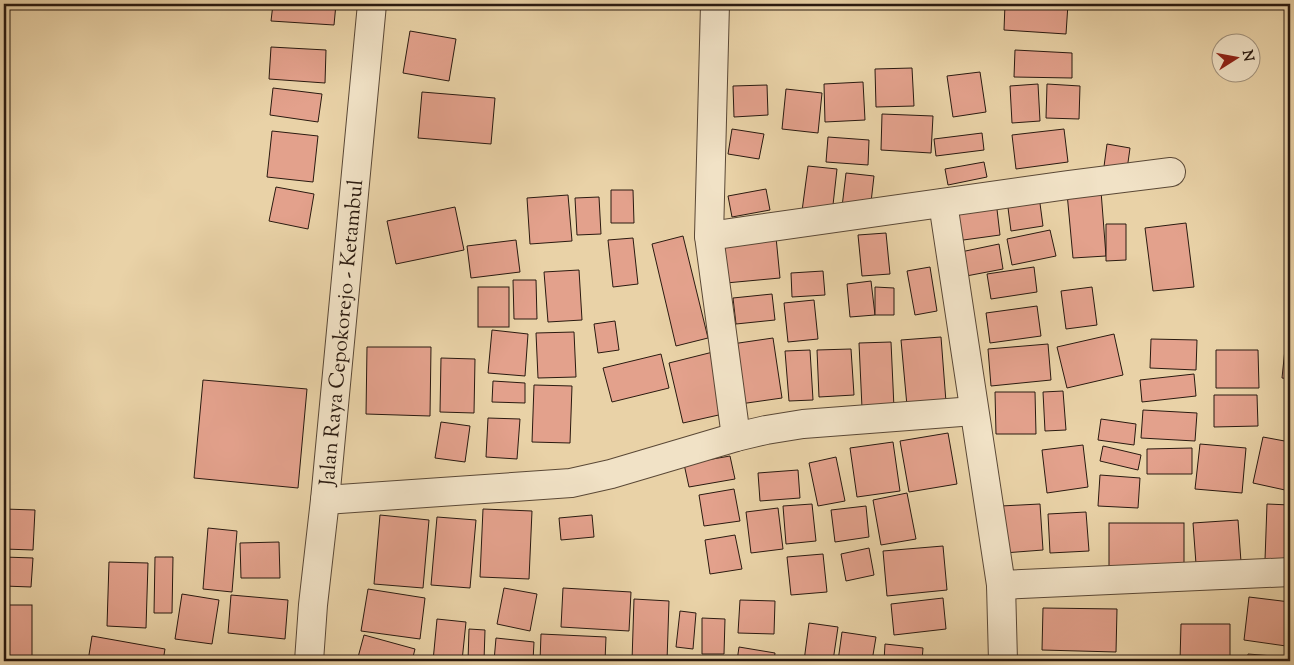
<svg xmlns="http://www.w3.org/2000/svg" width="1294" height="665" font-family="'Sorts Mill Goudy',serif">
	<style>
		.building { fill: #e3a18c; stroke: #2a1a10 }
		.lines { fill: none; stroke-linecap: round; stroke-linejoin: round }
		.minor-casing { stroke: #5a4836; stroke-width: 30 }
		.minor { stroke: #f1e2c6; stroke-width: 28 }
		.labels { text-anchor: middle; stroke-width: 4; stroke-linejoin: round; paint-order: stroke }
		.street-label { font-size: 21px; fill: #2a1a10; stroke: #f1e2c6 }
	</style>
	<rect width="100%" height="100%" fill="#e9d2a7"/>
	<filter id="stains"><feTurbulence type="fractalNoise" baseFrequency=".004" numOctaves="4"/><feColorMatrix values="0 0 0 0 .2 0 0 0 0 .09 0 0 0 0 .02 0 0 0 .5 -.17"/></filter>
	<radialGradient id="worn" r=".72"><stop offset=".6" stop-color="#630" stop-opacity="0"/><stop offset="1" stop-color="#630" stop-opacity=".3"/></radialGradient>
	<g class="building">
		<polygon points="273,4 336,4 334,25 271,21"/>
		<polygon points="1005,4 1068,4 1066,34 1004,30"/>
		<polygon points="410,31 456,39 449,81 403,73"/>
		<polygon points="271,47 326,50 325,83 269,79"/>
		<polygon points="1015,50 1072,53 1072,78 1014,77"/>
		<polygon points="912,68 914,106 876,107 875,69"/>
		<polygon points="980,72 986,112 953,117 947,76"/>
		<polygon points="863,82 865,120 825,122 824,84"/>
		<polygon points="1038,84 1040,121 1012,123 1010,86"/>
		<polygon points="1047,84 1080,86 1079,119 1046,118"/>
		<polygon points="767,85 768,115 734,117 733,86"/>
		<polygon points="273,88 322,94 318,122 270,115"/>
		<polygon points="786,89 822,93 818,133 782,129"/>
		<polygon points="422,92 495,98 491,144 418,138"/>
		<polygon points="882,114 933,116 931,153 881,150"/>
		<polygon points="732,129 764,134 759,159 728,154"/>
		<polygon points="1064,129 1068,162 1016,169 1012,135"/>
		<polygon points="272,131 318,136 313,182 267,177"/>
		<polygon points="982,133 984,150 936,156 934,139"/>
		<polygon points="828,137 869,140 868,165 826,162"/>
		<polygon points="1107,144 1130,148 1126,177 1103,174"/>
		<polygon points="984,162 987,177 948,185 945,169"/>
		<polygon points="808,166 837,169 832,214 802,211"/>
		<polygon points="846,173 874,176 870,211 842,207"/>
		<polygon points="276,187 314,194 308,229 269,221"/>
		<polygon points="766,189 770,210 732,217 728,196"/>
		<polygon points="611,190 633,190 634,223 611,223"/>
		<polygon points="1101,191 1106,256 1073,258 1067,193"/>
		<polygon points="568,195 572,241 530,244 527,198"/>
		<polygon points="1039,196 1043,226 1011,231 1007,200"/>
		<polygon points="599,197 601,234 577,235 575,198"/>
		<polygon points="996,201 1000,235 956,241 952,208"/>
		<polygon points="455,207 464,250 396,264 387,221"/>
		<polygon points="1186,223 1194,287 1153,291 1145,228"/>
		<polygon points="1106,224 1126,224 1126,260 1106,261"/>
		<polygon points="1050,230 1056,256 1012,265 1007,239"/>
		<polygon points="886,233 890,274 862,276 858,235"/>
		<polygon points="683,236 708,338 676,346 652,244"/>
		<polygon points="776,237 780,278 726,283 722,243"/>
		<polygon points="633,238 638,284 613,287 608,240"/>
		<polygon points="516,240 520,272 471,278 467,246"/>
		<polygon points="999,244 1003,269 961,277 956,253"/>
		<polygon points="930,267 937,311 915,315 907,271"/>
		<polygon points="1034,267 1037,292 991,299 987,274"/>
		<polygon points="579,270 582,320 548,322 544,272"/>
		<polygon points="823,271 825,295 792,297 791,273"/>
		<polygon points="513,280 536,280 537,319 514,319"/>
		<polygon points="871,281 875,315 850,317 847,284"/>
		<rect x="478" y="287" width="31" height="40"/>
		<polygon points="875,287 894,288 894,315 875,315"/>
		<polygon points="1092,287 1097,325 1066,329 1061,291"/>
		<polygon points="772,294 775,320 736,324 733,298"/>
		<polygon points="814,300 818,339 788,342 784,303"/>
		<polygon points="1037,306 1041,336 990,343 986,313"/>
		<polygon points="615,321 619,350 598,353 594,324"/>
		<polygon points="492,330 528,334 525,376 488,373"/>
		<polygon points="574,332 576,377 538,378 536,333"/>
		<polygon points="1114,334 1123,375 1067,388 1057,347"/>
		<polygon points="941,337 946,402 907,406 901,340"/>
		<polygon points="773,338 782,398 740,404 732,344"/>
		<polygon points="1151,339 1197,340 1196,370 1150,368"/>
		<polygon points="891,342 894,408 862,408 859,343"/>
		<polygon points="1048,344 1051,380 991,386 988,349"/>
		<polygon points="367,347 431,347 430,416 366,414"/>
		<polygon points="851,349 854,395 819,397 817,350"/>
		<polygon points="1285,349 1290,349 1290,379 1282,378"/>
		<polygon points="810,350 813,400 789,401 785,351"/>
		<polygon points="1216,350 1258,350 1259,388 1216,388"/>
		<polygon points="717,351 732,412 683,423 669,363"/>
		<polygon points="661,354 669,388 612,402 603,368"/>
		<polygon points="441,358 475,359 474,413 440,412"/>
		<polygon points="1194,374 1196,396 1142,402 1140,380"/>
		<polygon points="203,380 307,389 298,488 194,478"/>
		<polygon points="493,381 525,383 525,403 492,402"/>
		<polygon points="534,385 572,386 570,443 532,442"/>
		<polygon points="1063,391 1066,430 1045,431 1043,392"/>
		<polygon points="995,392 1035,392 1036,434 996,434"/>
		<polygon points="1214,395 1257,395 1258,426 1214,427"/>
		<polygon points="1143,410 1197,413 1195,441 1141,438"/>
		<polygon points="488,418 520,419 517,459 486,457"/>
		<polygon points="1101,419 1136,424 1134,445 1098,440"/>
		<polygon points="441,422 470,426 465,462 435,458"/>
		<polygon points="948,433 957,484 909,492 900,441"/>
		<polygon points="1263,437 1290,442 1290,465 1285,490 1253,483"/>
		<polygon points="893,442 900,491 857,497 850,448"/>
		<polygon points="1200,444 1246,448 1242,493 1195,489"/>
		<polygon points="1083,445 1088,487 1047,493 1042,450"/>
		<polygon points="1103,446 1141,455 1138,470 1100,461"/>
		<polygon points="1192,448 1192,474 1147,474 1147,449"/>
		<polygon points="730,456 735,479 689,487 684,464"/>
		<polygon points="836,457 845,501 818,506 809,463"/>
		<polygon points="798,470 800,498 760,501 758,473"/>
		<polygon points="1100,475 1140,478 1138,508 1098,506"/>
		<polygon points="734,489 740,521 704,526 699,495"/>
		<polygon points="907,493 916,539 881,545 873,500"/>
		<polygon points="812,504 816,541 786,544 783,506"/>
		<polygon points="1040,504 1043,550 1004,553 1001,506"/>
		<polygon points="1267,504 1290,505 1290,560 1265,560"/>
		<polygon points="866,506 869,537 835,542 831,510"/>
		<polygon points="778,508 783,549 751,553 746,512"/>
		<polygon points="4,509 35,510 33,550 4,549"/>
		<polygon points="483,509 532,511 529,579 480,577"/>
		<polygon points="1086,512 1089,551 1050,553 1048,514"/>
		<polygon points="380,515 429,520 423,588 374,584"/>
		<polygon points="592,515 594,537 561,540 559,518"/>
		<polygon points="437,517 476,520 470,588 431,585"/>
		<polygon points="1238,520 1241,562 1196,564 1193,523"/>
		<rect x="1109" y="523" width="75" height="45"/>
		<polygon points="208,528 237,531 232,592 203,589"/>
		<polygon points="735,535 742,569 710,574 705,540"/>
		<polygon points="279,542 280,578 241,578 240,543"/>
		<polygon points="943,546 947,590 887,596 883,551"/>
		<polygon points="869,548 874,575 846,581 841,554"/>
		<polygon points="823,554 827,592 791,595 787,557"/>
		<polygon points="4,557 33,558 31,587 4,586"/>
		<polygon points="155,557 173,557 172,613 154,613"/>
		<polygon points="109,562 148,563 146,628 107,626"/>
		<polygon points="504,588 537,594 530,631 497,624"/>
		<polygon points="563,588 631,592 629,631 561,627"/>
		<polygon points="368,589 425,598 420,639 361,631"/>
		<polygon points="182,594 219,600 212,644 175,639"/>
		<polygon points="231,595 288,600 285,639 228,633"/>
		<polygon points="1249,597 1290,602 1286,646 1244,640"/>
		<polygon points="943,598 946,629 894,635 891,604"/>
		<polygon points="634,599 669,601 667,661 632,661"/>
		<polygon points="740,600 775,601 774,634 738,633"/>
		<rect x="4" y="605" width="28" height="56"/>
		<polygon points="1043,608 1117,609 1116,652 1042,650"/>
		<polygon points="680,611 696,613 693,649 676,647"/>
		<polygon points="702,618 725,619 724,654 702,654"/>
		<polygon points="437,619 466,622 462,661 433,661"/>
		<polygon points="809,623 838,627 833,661 804,661"/>
		<polygon points="1181,624 1230,624 1230,661 1180,661"/>
		<polygon points="469,629 485,630 484,661 468,661"/>
		<polygon points="842,632 876,637 872,661 838,661"/>
		<polygon points="541,634 606,637 605,661 540,661"/>
		<polygon points="364,635 415,649 412,661 357,661"/>
		<polygon points="92,636 165,649 163,661 88,661"/>
		<polygon points="496,638 534,642 533,661 494,661"/>
		<polygon points="885,644 923,648 922,661 884,661"/>
		<polygon points="739,647 775,653 774,661 737,661"/>
		<polygon points="1248,654 1286,657 1286,661 1247,661"/>
		<polygon points="201,659 227,660 227,661 201,661"/>
	</g>
	<g class="lines">
		<g class="minor-casing">
			<g id="minor">
				<polyline points="715,4 709,236 736,437"/>
				<polyline points="943,203 1001,585 1003,661"/>
				<polyline points="709,236 1068,185 1171,172"/>
				<polyline points="325,500 571,483 611,474 736,437 766,430 803,424 974,411"/>
				<polyline points="1001,585 1290,572"/>
				<path id="s1" d="M 309,661 L 313,605 L 325,500 L 372,4"/>
			</g>
		</g>
		<use href="#minor" class="minor"/>
	</g>
	<g class="labels">
		<g class="street-label">
			<text dy="7" stroke="none"><textPath href="#s1" startOffset="330">Jalan Raya Cepokorejo - Ketambul</textPath></text>
		</g>
	</g>
	<rect width="1294" height="665" fill="none" stroke="#e9d2a7" stroke-width="20"/>
	<rect x="5" y="5" width="1284" height="655" fill="none" stroke="#2a1a10" stroke-width="2.5"/>
	<rect x="10" y="10" width="1274" height="645" fill="none" stroke="#2a1a10"/>
	<g transform="translate(1236 58) rotate(79)"><circle r="24" fill="#f1e2c6" stroke="#a1927d"/>
	<path d="M0-4L9 19L0 12L-9 19Z" fill="#8f2418"/>
	<text y="-8" font-size="14" font-weight="bold" text-anchor="middle" fill="#2a1a10">N</text>
	</g>
	<rect width="100%" height="100%" filter="url(#stains)"/>
	<rect width="100%" height="100%" fill="url(#worn)"/>
</svg>
